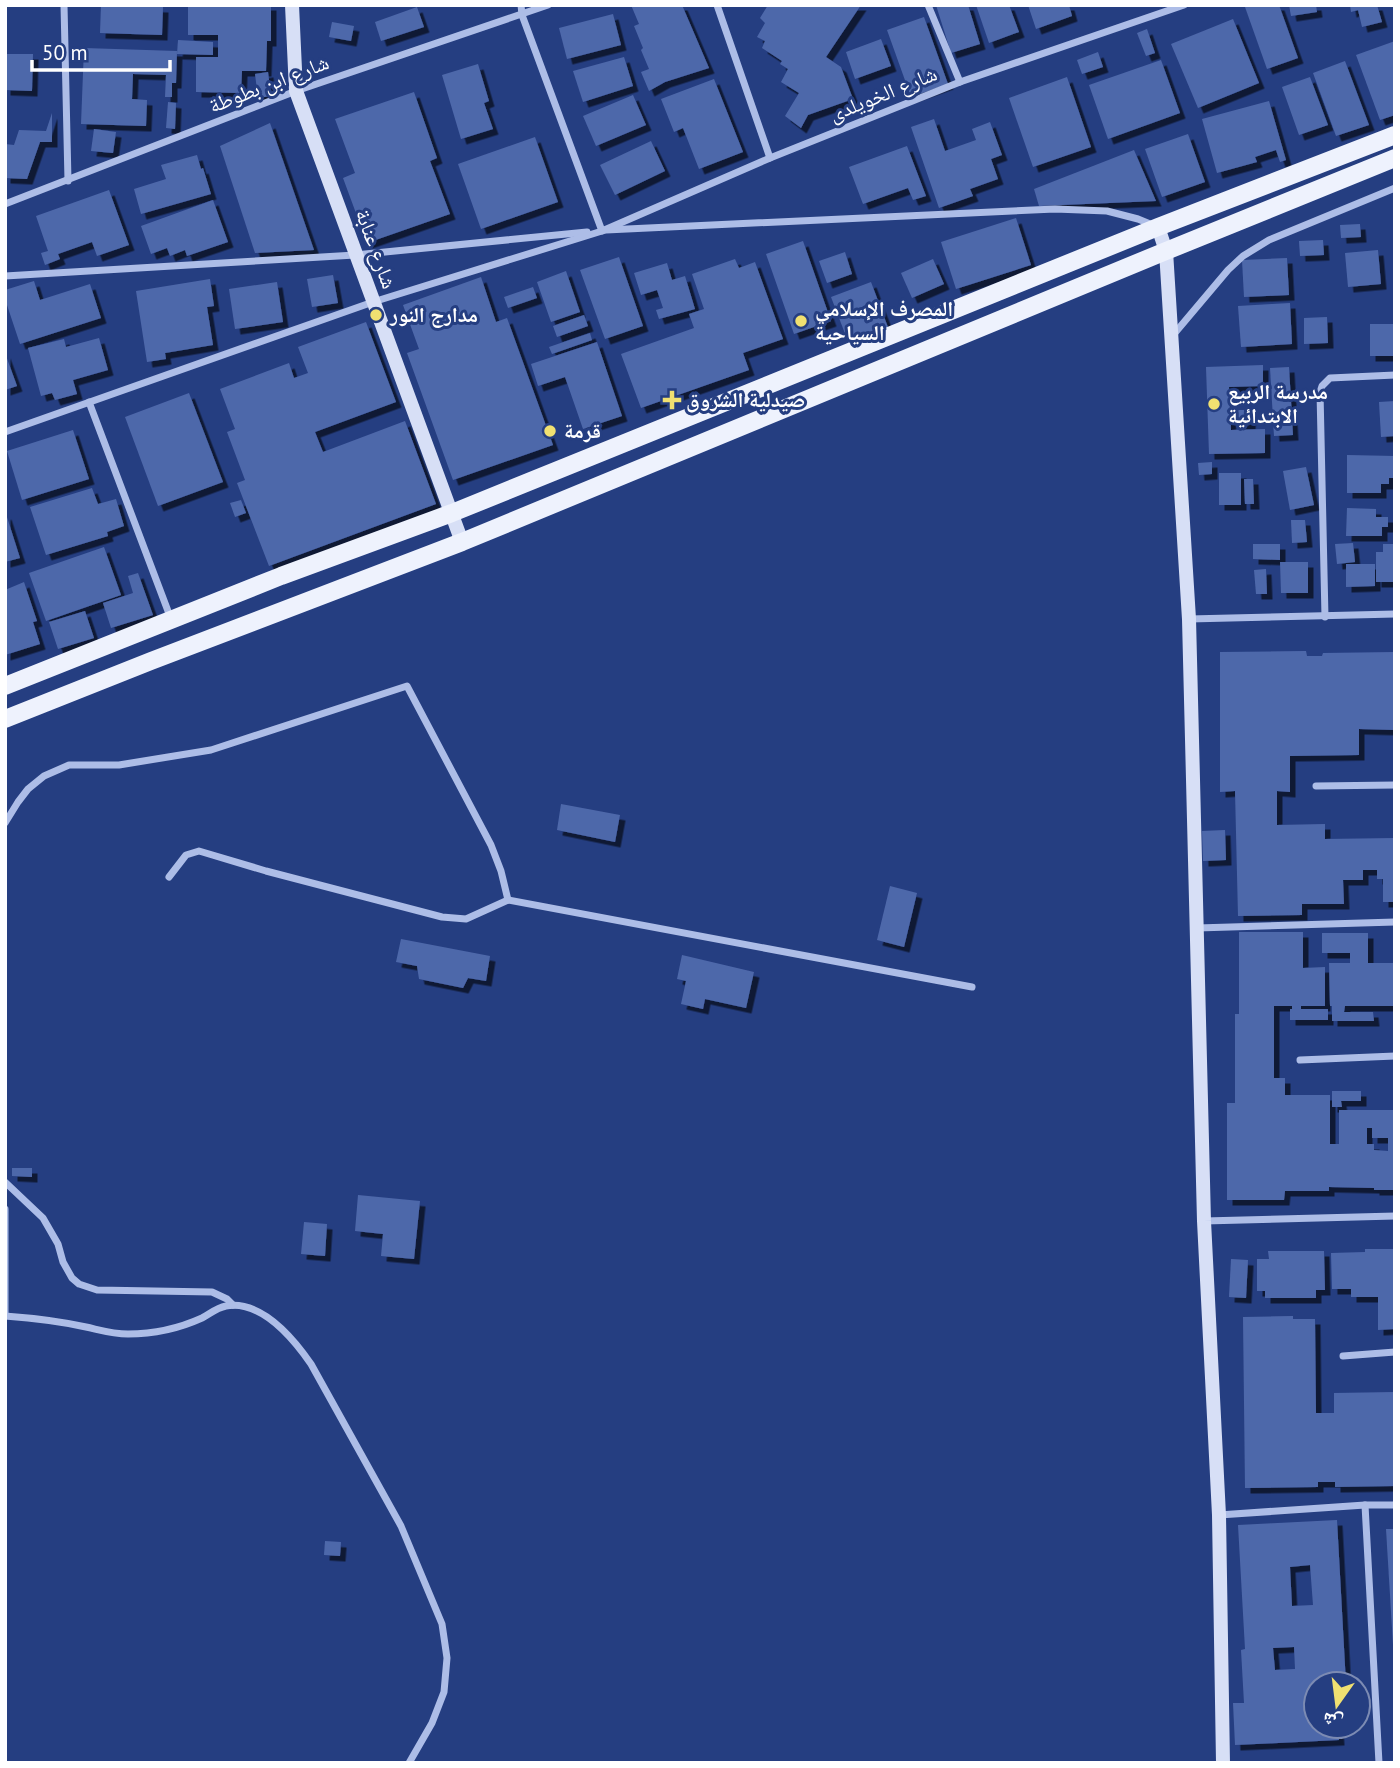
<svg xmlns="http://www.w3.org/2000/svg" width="1400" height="1768" font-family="'PT Sans','Noto Naskh Arabic',sans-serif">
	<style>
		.building { fill: #4e68aa; fill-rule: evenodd; filter: url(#shadow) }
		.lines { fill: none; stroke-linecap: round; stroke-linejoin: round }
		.street { stroke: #adbde7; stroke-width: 7 }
		.secondary { stroke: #d7dff6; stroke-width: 14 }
		.primary { stroke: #eef2fd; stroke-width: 18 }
		.poi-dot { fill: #f0e071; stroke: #253e81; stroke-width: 2.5 }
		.labels { text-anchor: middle; stroke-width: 6; stroke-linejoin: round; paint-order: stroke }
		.street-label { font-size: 21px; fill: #fff; stroke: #253e81 }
		.poi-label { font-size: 21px; font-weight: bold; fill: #fff; stroke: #253e81; text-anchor: start }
	</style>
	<defs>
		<filter id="shadow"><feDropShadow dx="5.5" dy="5.5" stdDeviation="0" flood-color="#0009"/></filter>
	</defs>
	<rect width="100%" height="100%" fill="#253e81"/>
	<g class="building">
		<polygon points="101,5 163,7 162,35 100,33"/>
		<polygon points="188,5 271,5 271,41 267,41 266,71 242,71 241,93 196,92 196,57 218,57 218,35 188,35"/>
		<polygon points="631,5 682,5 709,68 665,82 649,91 641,72 649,69 641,50 643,48 634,26 639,24"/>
		<polygon points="768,5 861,5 826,57 841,67 853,99 808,115 801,128 785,116 799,93 781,82 788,69 780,64 782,61 762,48 765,41 757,37 765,23 760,18"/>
		<polygon points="936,5 968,5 980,44 951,53"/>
		<polygon points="976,5 1009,5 1019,32 989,43"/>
		<polygon points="1028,5 1069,5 1072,16 1036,29"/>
		<polygon points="1248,5 1279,5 1298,58 1267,69 1245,7"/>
		<polygon points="1289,5 1316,5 1317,12 1291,16"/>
		<polygon points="1350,5 1377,5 1382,22 1362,27 1358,10 1351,12"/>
		<polygon points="417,7 424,27 381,41 375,22"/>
		<polygon points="613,14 621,45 567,59 559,28"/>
		<polygon points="924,17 948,84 911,97 887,30"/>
		<polygon points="1233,19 1259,83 1198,108 1171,44"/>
		<polygon points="332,22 354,26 351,41 329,37"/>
		<polygon points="1147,29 1155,53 1146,56 1137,33"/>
		<polygon points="881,39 891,66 855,79 846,52"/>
		<polygon points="178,40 213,42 213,55 177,54"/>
		<polygon points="1395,41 1395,115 1380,120 1356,55"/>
		<polygon points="84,48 177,51 176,83 172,83 172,97 165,97 166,75 133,74 132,99 147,100 146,126 81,124"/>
		<polygon points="1098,52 1103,67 1082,74 1077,60"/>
		<polygon points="5,54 33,54 32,91 5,90"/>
		<polygon points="624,57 633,86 583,102 573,71"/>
		<polygon points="1161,60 1180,113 1108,139 1089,85"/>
		<polygon points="1345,61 1369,125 1336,136 1313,73"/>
		<polygon points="478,64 489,101 484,103 493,129 461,139 442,75"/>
		<polygon points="268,72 271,96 258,98 255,74"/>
		<polygon points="1067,77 1091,147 1033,167 1009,98"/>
		<polygon points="1310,77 1328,125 1299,135 1282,87"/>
		<polygon points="714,79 743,152 699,169 683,128 674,132 661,99"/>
		<polygon points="414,92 437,158 430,161 450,214 367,243 343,178 355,173 335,119"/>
		<polygon points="633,95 646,125 596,146 583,116"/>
		<polygon points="1269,101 1286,160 1280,162 1276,150 1255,157 1257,162 1217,173 1202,119"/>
		<polygon points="168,102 176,103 175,129 166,128"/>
		<polygon points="52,113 52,142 40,142 27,179 5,178 5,144 14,145 19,130 46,131"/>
		<polygon points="934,119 945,151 976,140 972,129 990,122 1002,155 991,159 998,179 970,189 973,196 939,208 911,127"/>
		<polygon points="270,123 314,250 255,253 220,146"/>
		<polygon points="94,129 116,132 113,153 91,151"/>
		<polygon points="1188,134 1205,182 1162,197 1145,149"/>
		<polygon points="535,137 558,202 481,229 458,164"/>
		<polygon points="651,141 665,171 615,195 600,165"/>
		<polygon points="907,146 926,196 913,200 908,188 863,204 849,167"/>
		<polygon points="1134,150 1156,201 1039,206 1034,189"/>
		<polygon points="197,155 201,169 203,168 211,194 141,214 134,189 166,179 161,165"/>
		<polygon points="109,190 129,245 97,256 92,242 58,254 60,259 45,265 41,253 48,251 36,216"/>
		<polygon points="213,200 228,242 187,256 185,250 170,256 167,248 151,254 141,226"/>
		<polygon points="1016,218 1031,265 956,289 941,242"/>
		<polygon points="1360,224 1361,237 1341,238 1340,225"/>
		<polygon points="1323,240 1324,255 1300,256 1299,241"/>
		<polygon points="803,241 831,321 794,334 766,254"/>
		<polygon points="1378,250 1381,284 1348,287 1345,253"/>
		<polygon points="845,252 852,274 827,283 819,261"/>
		<polygon points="619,257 643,326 605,339 580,270"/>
		<polygon points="1287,258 1289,295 1244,297 1242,260"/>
		<polygon points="735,259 739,268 755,262 783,339 743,353 749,370 641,408 621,354 694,328 689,314 704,309 692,274"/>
		<polygon points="933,259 944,284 912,298 901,273"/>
		<polygon points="667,263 672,280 685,276 695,309 659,319 656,310 663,308 657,290 641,295 634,273"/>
		<polygon points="566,271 580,312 551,322 537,282"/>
		<polygon points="333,275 338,303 312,307 307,279"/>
		<polygon points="481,277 496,322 507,318 553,445 453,480 407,353 419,349 403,305"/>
		<polygon points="210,279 214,306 207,307 213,345 165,353 166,359 147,362 136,291"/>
		<polygon points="34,281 40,300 90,284 101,318 20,344 5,299 5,290"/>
		<polygon points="277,282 283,322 235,329 229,289"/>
		<polygon points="871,282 889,330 849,344 831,297"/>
		<polygon points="533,287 537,298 508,308 504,297"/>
		<polygon points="1290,303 1292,344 1241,347 1238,306"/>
		<polygon points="584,315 588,326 557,337 553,326"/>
		<polygon points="1327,317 1328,343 1304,344 1304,318"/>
		<polygon points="366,322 396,402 315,432 323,452 405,421 436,504 269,566 237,483 245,480 227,432 235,429 220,389 289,363 294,378 308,373 298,347"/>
		<rect x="1370" y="324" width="25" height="32"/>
		<polygon points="590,333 592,340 552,354 549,347"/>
		<polygon points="99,338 108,370 73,380 77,394 55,400 52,393 41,396 28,348 64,339 66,347"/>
		<polygon points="597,342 622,416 583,429 565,377 538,386 531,364"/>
		<polygon points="5,353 17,386 5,390"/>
		<polygon points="1263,365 1263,386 1229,387 1231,430 1265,429 1265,453 1209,454 1206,367"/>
		<polygon points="1289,367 1293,435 1274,436 1270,368"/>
		<polygon points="189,393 223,482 158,506 125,417"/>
		<polygon points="1395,401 1395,436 1381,437 1379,402"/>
		<polygon points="1235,410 1251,410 1250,425 1234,424"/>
		<polygon points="73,430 89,479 22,500 7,451"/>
		<polygon points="1347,455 1395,456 1395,478 1389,478 1389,484 1381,484 1381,493 1347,493"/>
		<polygon points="1212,462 1212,474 1199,475 1198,463"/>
		<polygon points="1306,467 1314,505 1290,510 1283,471"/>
		<rect x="1219" y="473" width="22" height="32"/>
		<polygon points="1244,479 1253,479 1254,504 1245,504"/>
		<polygon points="92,488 98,504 116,499 124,526 107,532 108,536 46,555 30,507"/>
		<polygon points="241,500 246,513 235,517 230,503"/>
		<polygon points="1347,508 1376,509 1376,517 1388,517 1388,527 1382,527 1382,536 1346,536"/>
		<polygon points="6,514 20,558 5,562 5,515"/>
		<polygon points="1291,520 1305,520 1307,542 1292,543"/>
		<polygon points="1353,543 1355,562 1337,564 1335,544"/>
		<polygon points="1253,544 1280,544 1280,560 1253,559"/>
		<polygon points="1383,544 1395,544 1395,582 1376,582 1376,552 1383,552"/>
		<polygon points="104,547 121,595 46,621 29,573"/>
		<polygon points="1280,562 1308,562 1308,593 1281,593"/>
		<polygon points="1346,564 1375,564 1375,586 1346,587"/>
		<polygon points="1266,569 1267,594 1256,594 1254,570"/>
		<polygon points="138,573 153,615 111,628 103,603 133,593 128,576"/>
		<polygon points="24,582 37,621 33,622 40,644 5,655 5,590"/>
		<polygon points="85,611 94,638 58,649 49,622"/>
		<polygon points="1306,651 1307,656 1322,656 1323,653 1395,652 1395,730 1359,729 1359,755 1290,756 1290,792 1277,791 1277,825 1325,824 1325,839 1395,838 1395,902 1383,902 1383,879 1377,879 1377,870 1363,870 1363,880 1343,880 1344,904 1302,904 1302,915 1238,916 1235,791 1220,792 1220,652"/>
		<polygon points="561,804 620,815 615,842 557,830"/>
		<polygon points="1225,830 1226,860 1203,861 1202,831"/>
		<polygon points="890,886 917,893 904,947 877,940"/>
		<path d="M 1239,932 L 1303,932 L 1303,968 L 1325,967 L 1325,1006 L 1301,1006 L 1301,1009 L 1328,1009 L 1328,1020 L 1290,1020 L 1290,1009 L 1292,1009 L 1292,1006 L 1274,1006 L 1274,1078 L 1285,1078 L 1285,1095 L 1330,1095 L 1330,1144 L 1339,1144 L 1339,1110 L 1395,1110 L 1395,1190 L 1374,1190 L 1374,1188 L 1329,1187 L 1329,1191 L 1285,1191 L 1284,1200 L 1227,1200 L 1227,1103 L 1235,1103 L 1235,1014 L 1239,1014 ZM 1367,1128 L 1372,1128 L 1372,1138 L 1388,1138 L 1388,1151 L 1374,1150 L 1374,1144 L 1367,1144 Z"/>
		<polygon points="1322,933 1368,933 1368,963 1395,963 1395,1006 1345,1006 1344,1012 1373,1012 1374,1021 1332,1021 1332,1006 1330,1006 1329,963 1350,963 1350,953 1322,953"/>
		<polygon points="401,939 490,956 486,981 468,978 463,988 419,979 417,966 396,962"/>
		<polygon points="682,955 754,972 746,1008 705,999 703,1009 681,1004 686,981 677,979"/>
		<polygon points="1332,1091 1361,1091 1361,1101 1341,1101 1342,1107 1332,1107"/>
		<polygon points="12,1168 32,1168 32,1177 12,1176"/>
		<polygon points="358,1195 420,1201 414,1259 381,1256 383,1234 355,1231"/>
		<polygon points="304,1222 327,1224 325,1256 301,1254"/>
		<polygon points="1365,1249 1395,1249 1395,1329 1378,1330 1378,1297 1351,1297 1351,1289 1332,1289 1331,1253 1365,1252"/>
		<polygon points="1268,1251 1324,1251 1325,1290 1316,1290 1316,1298 1265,1298 1265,1291 1257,1291 1257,1259 1269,1259"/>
		<polygon points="1231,1259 1248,1260 1246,1298 1229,1297"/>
		<polygon points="1293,1316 1293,1319 1315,1319 1316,1413 1334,1413 1334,1393 1395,1392 1395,1486 1335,1487 1335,1482 1318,1482 1318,1487 1245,1488 1243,1317"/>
		<path d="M 1337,1520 L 1346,1684 L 1316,1684 L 1316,1726 L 1338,1726 L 1339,1740 L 1235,1745 L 1233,1703 L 1244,1703 L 1241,1650 L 1245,1649 L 1238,1525 ZM 1310,1565 L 1313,1605 L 1292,1606 L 1290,1567 ZM 1294,1647 L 1295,1669 L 1275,1670 L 1273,1648 Z"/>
		<polygon points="1386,1529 1395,1529 1395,1645 1393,1645"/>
		<polygon points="325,1541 341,1542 340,1556 324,1555"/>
	</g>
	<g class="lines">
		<g class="street">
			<polyline points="64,5 68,181"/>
			<polyline points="521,5 522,15 602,231"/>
			<polyline points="717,5 770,158"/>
			<polyline points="928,5 960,82"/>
			<polyline points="5,204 296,91 548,5"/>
			<polyline points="606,230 1055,209 1107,211 1138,219 1155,226"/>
			<polyline points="5,276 355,255 587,232"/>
			<polyline points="1174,334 1228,270 1243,256 1269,240 1395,188"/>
			<polyline points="89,402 171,619"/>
			<polyline points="5,432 373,302 602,231 770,158 960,82 1184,5"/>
			<polyline points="1325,617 1320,392 1322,386 1330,378 1395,375"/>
			<polyline points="1189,619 1395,614"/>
			<polyline points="1316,786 1395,785"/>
			<polyline points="5,823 18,802 28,789 44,776 69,765 119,765 211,750 407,686 491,845 501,871 508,900 466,919 442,917 266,871 199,851 186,855 169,877"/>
			<polyline points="508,900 972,987"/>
			<polyline points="1197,928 1395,922"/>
			<polyline points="1300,1060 1395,1056"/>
			<polyline points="5,1182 43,1218 58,1244 63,1262 72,1278 79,1284 97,1290 212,1292 227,1299 233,1305"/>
			<polyline points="5,1209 5,1316"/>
			<polyline points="1204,1221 1395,1216"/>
			<path d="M 5,1316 C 32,1318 59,1321 86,1327 C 100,1330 113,1334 128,1334 C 153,1334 180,1328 202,1318 C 210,1314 216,1308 226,1306 C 262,1300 293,1338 311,1364 L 401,1526 L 442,1624 L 447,1658 L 444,1692 L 432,1723 L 409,1763"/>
			<polyline points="1343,1356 1395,1352"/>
			<polyline points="1365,1505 1379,1763"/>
			<polyline points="1219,1515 1365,1505 1395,1505"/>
		</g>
		<g class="secondary">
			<polyline points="292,5 296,91 462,542"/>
			<polyline points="1158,227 1166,251 1189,619 1204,1221 1219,1515 1223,1763"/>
		</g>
		<g class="primary">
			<polyline points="5,686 281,576 452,513 1158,227 1395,135"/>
			<polyline points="5,719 151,661 462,542 1166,251 1395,158"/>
		</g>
	</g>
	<g class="poi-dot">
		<circle cx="376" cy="315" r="7"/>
		<circle cx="801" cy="321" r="7"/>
		<path d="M668.5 389.5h7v7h7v7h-7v7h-7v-7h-7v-7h7z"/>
		<circle cx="1214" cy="404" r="7"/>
		<circle cx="550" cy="431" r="7"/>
	</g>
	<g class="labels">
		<g class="street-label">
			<text transform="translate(269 84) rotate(-21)" y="7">شارع ابن بطوطة</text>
			<text transform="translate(883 94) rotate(-22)" y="7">شارع الخويلدى</text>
			<text transform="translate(376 249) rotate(70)" y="7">شارع عنابة</text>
		</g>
		<g class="poi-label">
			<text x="815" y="316">المصرف الإسلامي<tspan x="815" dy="24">السياحية</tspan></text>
			<text x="390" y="322">مدارج النور</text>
			<text x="1228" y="399">مدرسة الربيع<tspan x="1228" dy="24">الابتدائية</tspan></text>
			<text x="686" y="407">صيدلية الشروق</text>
			<text x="564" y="438">قرمة</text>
		</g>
	</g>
	<rect width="1400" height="1768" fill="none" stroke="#ffffff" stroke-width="14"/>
	<g transform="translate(1337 1705) rotate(194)"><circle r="33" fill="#253e81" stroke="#7c8bb3" stroke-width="2"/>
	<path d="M0-5L12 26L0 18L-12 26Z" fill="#f0e071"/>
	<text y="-10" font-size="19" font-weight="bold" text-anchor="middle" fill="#ffffff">ش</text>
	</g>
	<path d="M32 60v10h138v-10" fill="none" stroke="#ffffff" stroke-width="3.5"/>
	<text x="42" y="60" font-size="21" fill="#ffffff" stroke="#253e81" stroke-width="5" paint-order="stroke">50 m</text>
</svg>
